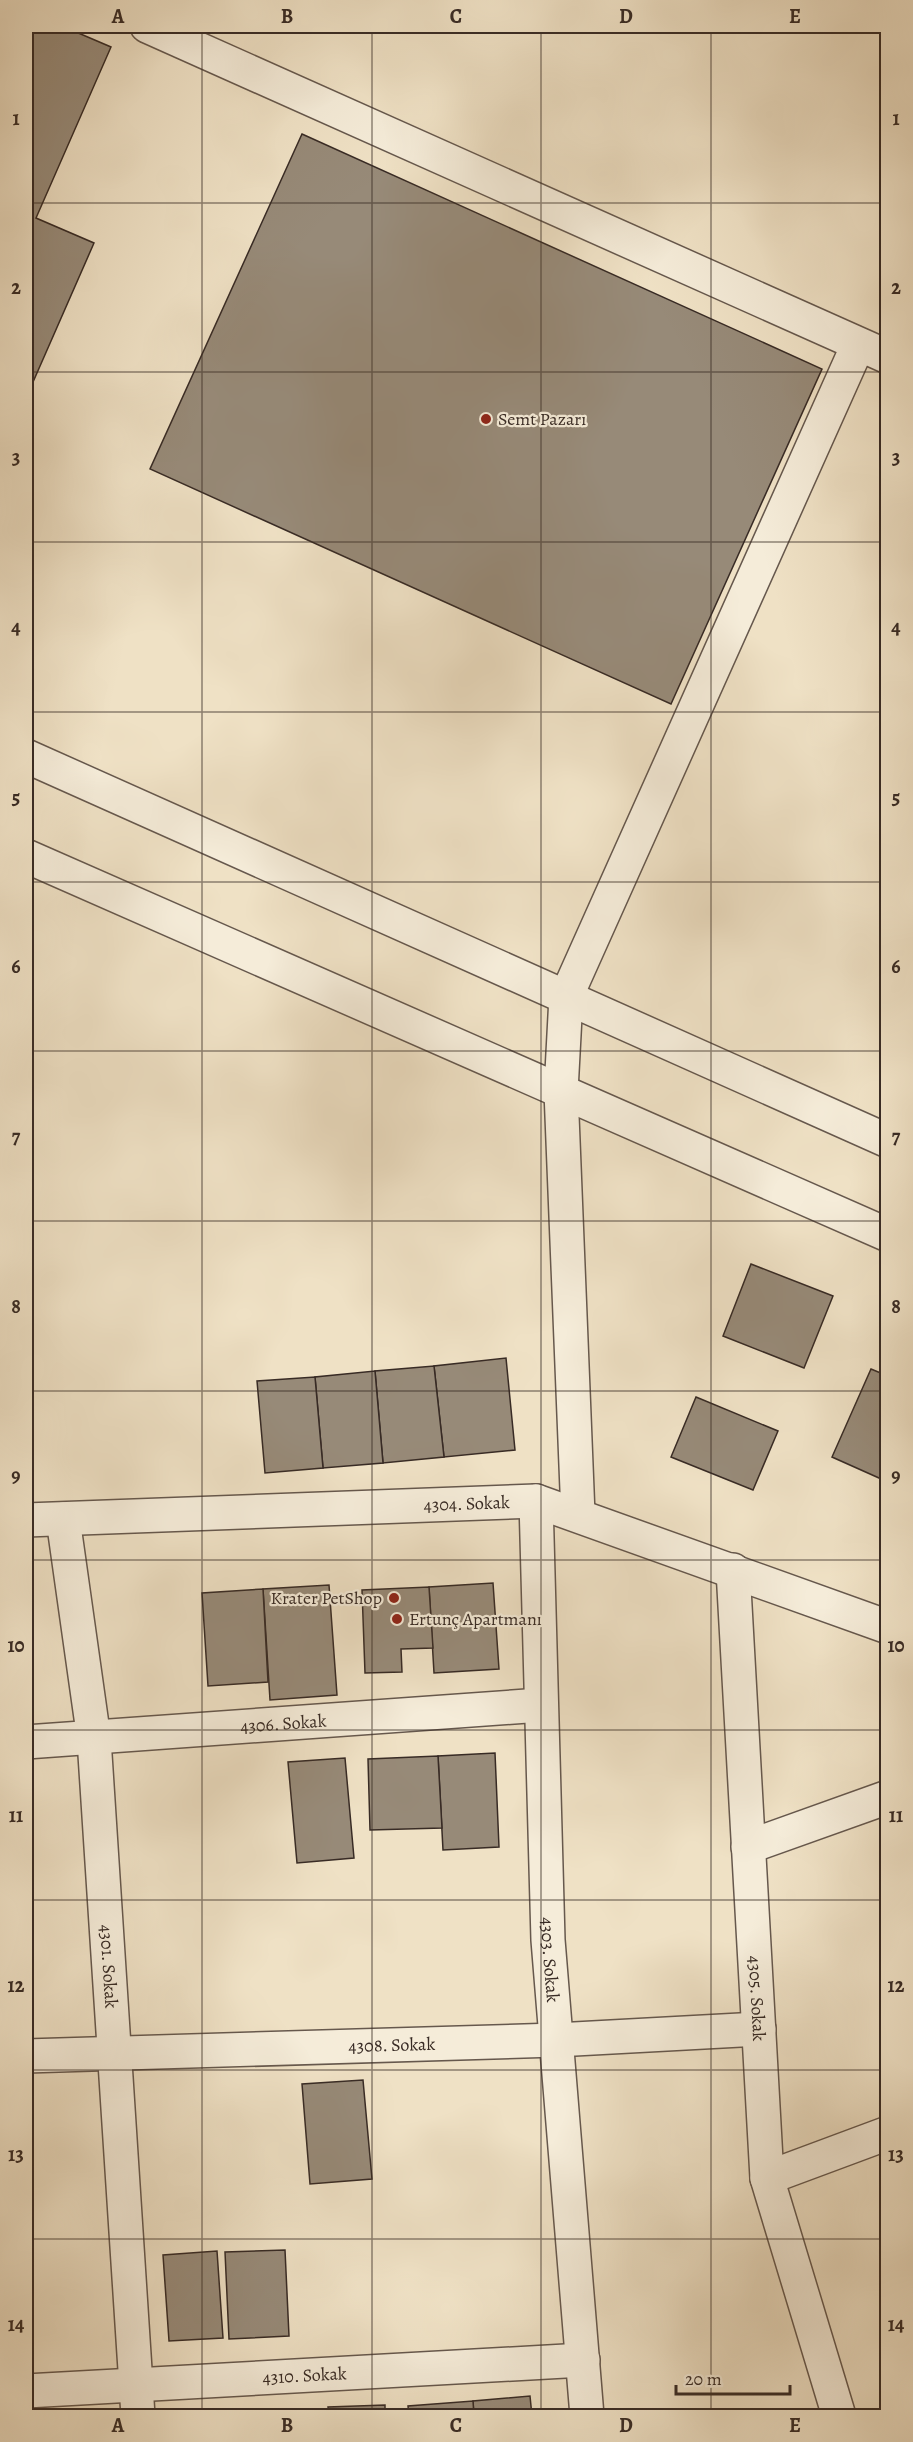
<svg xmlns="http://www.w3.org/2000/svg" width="913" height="2442" font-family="Alegreya,serif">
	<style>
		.building { fill: #978a78; stroke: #382b25; stroke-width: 1.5 }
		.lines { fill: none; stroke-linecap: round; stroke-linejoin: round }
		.minor-casing { stroke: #66584d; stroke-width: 36 }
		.minor { stroke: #f5ecd9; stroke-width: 33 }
		.grid { fill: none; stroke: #382b25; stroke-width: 1.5; stroke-opacity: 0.55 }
		.poi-dot { fill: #8f2418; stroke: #f5ecd9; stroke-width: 2 }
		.labels { text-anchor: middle; stroke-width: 4.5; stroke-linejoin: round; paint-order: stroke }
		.poi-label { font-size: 18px; fill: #382b25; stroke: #f5ecd9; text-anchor: start }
		.street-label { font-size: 18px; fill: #382b25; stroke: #f5ecd9 }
		.neatline { fill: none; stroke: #382b25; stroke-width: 2 }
		.grid-label { font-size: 20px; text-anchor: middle; font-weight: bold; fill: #382b25 }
	</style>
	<rect width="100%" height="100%" fill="#efe1c5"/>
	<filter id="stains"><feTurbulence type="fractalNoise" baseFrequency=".00333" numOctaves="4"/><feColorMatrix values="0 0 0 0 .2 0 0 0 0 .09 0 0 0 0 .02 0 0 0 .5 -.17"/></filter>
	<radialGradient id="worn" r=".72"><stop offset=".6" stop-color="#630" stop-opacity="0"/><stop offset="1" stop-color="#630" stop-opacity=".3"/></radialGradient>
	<g class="building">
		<polygon points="26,26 62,26 111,47 36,218 94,243 26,398"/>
		<polygon points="302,134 822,369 671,704 150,469"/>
		<polygon points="751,1264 833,1296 804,1368 723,1336"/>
		<polygon points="506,1358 515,1450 444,1457 434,1366"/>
		<polygon points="434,1366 444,1457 383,1463 375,1371"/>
		<polygon points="871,1369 888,1376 888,1482 832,1457"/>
		<polygon points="375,1371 383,1463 323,1468 315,1377"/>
		<polygon points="315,1377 323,1468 265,1473 257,1381"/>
		<polygon points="696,1397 778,1431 753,1490 671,1457"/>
		<polygon points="493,1583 499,1669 434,1673 429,1587"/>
		<polygon points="329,1585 337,1695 270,1700 263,1589"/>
		<polygon points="429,1587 433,1648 401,1649 402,1672 365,1673 362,1590"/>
		<polygon points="263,1589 268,1682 208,1686 202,1593"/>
		<polygon points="495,1753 499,1847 443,1850 438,1756"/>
		<polygon points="438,1756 442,1828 370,1830 368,1759"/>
		<polygon points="345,1758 354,1858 297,1863 288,1762"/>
		<polygon points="363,2080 372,2179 310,2184 302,2084"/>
		<polygon points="285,2250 289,2336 229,2339 225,2252"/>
		<polygon points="217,2251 223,2338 169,2341 163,2255"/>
		<polygon points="530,2396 532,2416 474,2416 473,2401"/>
		<polygon points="473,2401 474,2416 409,2416 408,2406"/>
		<polygon points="385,2405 385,2416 329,2416 328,2407"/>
	</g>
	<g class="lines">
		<g class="minor-casing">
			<g id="minor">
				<polyline points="147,26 888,357"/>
				<polyline points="26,756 888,1141"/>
				<polyline points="26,856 888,1235"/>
				<path id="s1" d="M 536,1501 L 548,1940 L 587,2416"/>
				<polyline points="578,1515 561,1091 566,997 858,345"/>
				<path id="s2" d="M 63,1519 L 94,1739 L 138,2416"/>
				<path id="s3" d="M 26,1520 L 536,1501 L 888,1627"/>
				<path id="s4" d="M 733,1570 L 767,2178 L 839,2416"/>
				<path id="s5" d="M 26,1742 L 541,1705"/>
				<polyline points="748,1847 888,1797"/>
				<path id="s6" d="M 26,2056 L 556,2040 L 759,2029"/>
				<polyline points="767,2178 888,2133"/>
				<path id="s7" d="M 26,2391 L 583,2360"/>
			</g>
		</g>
		<use href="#minor" class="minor"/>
	</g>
	<path class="grid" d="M 202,26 L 202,2416M 372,26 L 372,2416M 541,26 L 541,2416M 711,26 L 711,2416M 26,203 L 888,203M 26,372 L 888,372M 26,542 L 888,542M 26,712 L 888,712M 26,882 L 888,882M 26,1051 L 888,1051M 26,1221 L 888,1221M 26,1391 L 888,1391M 26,1560 L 888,1560M 26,1730 L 888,1730M 26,1900 L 888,1900M 26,2070 L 888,2070M 26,2239 L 888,2239"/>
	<g class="poi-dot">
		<circle cx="486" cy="419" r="6"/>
		<circle cx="394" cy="1598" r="6"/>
		<circle cx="397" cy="1619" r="6"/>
	</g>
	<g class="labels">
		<g class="poi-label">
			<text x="498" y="425">Semt Pazarı</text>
			<text x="382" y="1604" text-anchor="end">Krater PetShop</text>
			<text x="409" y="1625">Ertunç Apartmanı</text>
		</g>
		<g class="street-label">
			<text dy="6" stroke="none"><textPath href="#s3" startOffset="441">4304. Sokak</textPath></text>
			<text dy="6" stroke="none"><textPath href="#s5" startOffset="258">4306. Sokak</textPath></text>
			<text dy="6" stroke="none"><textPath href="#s1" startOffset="459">4303. Sokak</textPath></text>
			<text dy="6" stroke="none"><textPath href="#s2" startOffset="450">4301. Sokak</textPath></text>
			<text dy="6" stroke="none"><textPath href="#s4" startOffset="429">4305. Sokak</textPath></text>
			<text dy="6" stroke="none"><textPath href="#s6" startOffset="366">4308. Sokak</textPath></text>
			<text dy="6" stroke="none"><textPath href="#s7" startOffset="279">4310. Sokak</textPath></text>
		</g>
	</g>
	<rect width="913" height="2442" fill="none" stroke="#efe1c5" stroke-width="66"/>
	<path d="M676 2385v9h114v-9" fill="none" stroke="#382b25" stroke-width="3"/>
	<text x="685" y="2385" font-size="18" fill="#382b25" stroke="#f5ecd9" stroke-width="4.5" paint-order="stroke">20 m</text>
	<rect x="33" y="33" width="847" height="2376" class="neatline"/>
	<g class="grid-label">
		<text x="118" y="23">A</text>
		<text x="287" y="23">B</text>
		<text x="456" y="23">C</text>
		<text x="626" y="23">D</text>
		<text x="795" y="23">E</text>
		<text x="16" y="125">1</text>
		<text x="896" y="125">1</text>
		<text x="16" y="294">2</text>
		<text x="896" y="294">2</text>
		<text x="16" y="464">3</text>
		<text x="896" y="464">3</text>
		<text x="16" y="634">4</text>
		<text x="896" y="634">4</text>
		<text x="16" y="804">5</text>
		<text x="896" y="804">5</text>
		<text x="16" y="973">6</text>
		<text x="896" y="973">6</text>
		<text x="16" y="1143">7</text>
		<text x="896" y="1143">7</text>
		<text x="16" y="1313">8</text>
		<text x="896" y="1313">8</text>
		<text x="16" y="1482">9</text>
		<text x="896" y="1482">9</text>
		<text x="16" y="1652">10</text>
		<text x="896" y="1652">10</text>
		<text x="16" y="1822">11</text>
		<text x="896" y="1822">11</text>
		<text x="16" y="1992">12</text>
		<text x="896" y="1992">12</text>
		<text x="16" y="2161">13</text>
		<text x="896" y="2161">13</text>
		<text x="16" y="2331">14</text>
		<text x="896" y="2331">14</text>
		<text x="118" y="2432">A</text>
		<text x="287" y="2432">B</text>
		<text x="456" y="2432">C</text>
		<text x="626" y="2432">D</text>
		<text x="795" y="2432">E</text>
	</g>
	<rect width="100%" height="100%" filter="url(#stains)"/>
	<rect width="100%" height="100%" fill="url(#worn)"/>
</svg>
